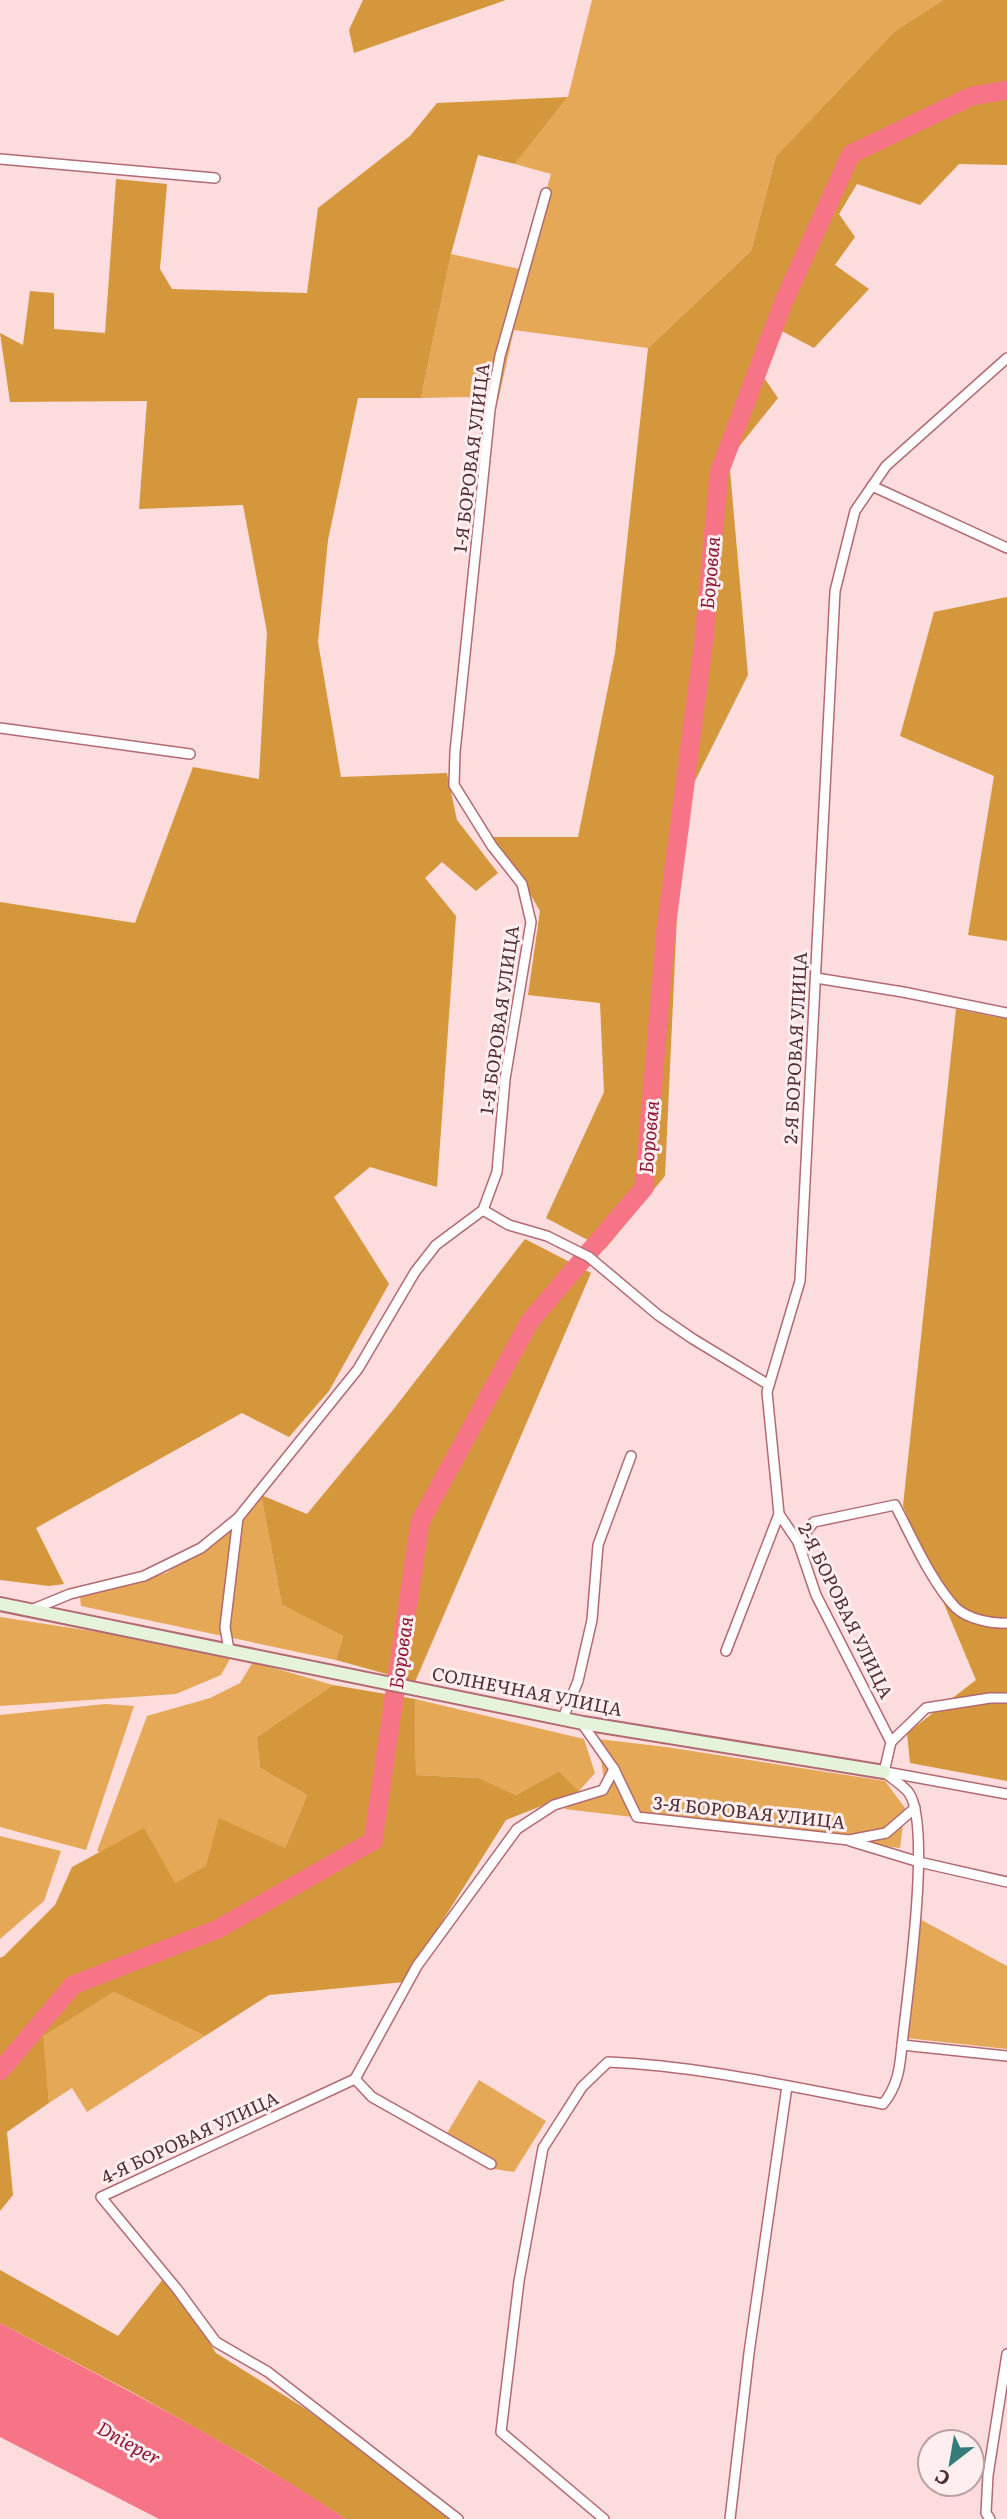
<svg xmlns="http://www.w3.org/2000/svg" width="1007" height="2519" font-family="Literata,serif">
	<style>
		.green { fill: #e4a857 }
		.forest { fill: #d5973b }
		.water { fill: #f77487 }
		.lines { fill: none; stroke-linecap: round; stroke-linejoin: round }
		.river { stroke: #f77487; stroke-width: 19 }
		.street-casing { stroke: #b26a72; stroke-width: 12 }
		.secondary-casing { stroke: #b26a72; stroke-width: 16 }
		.street { stroke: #fff; stroke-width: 9 }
		.secondary { stroke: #e5f3da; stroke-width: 12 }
		.labels { text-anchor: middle; stroke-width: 6; stroke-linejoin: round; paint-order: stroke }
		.street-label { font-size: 18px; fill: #4e2e32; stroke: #ffeeef }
		.water-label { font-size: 19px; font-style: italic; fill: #8c1434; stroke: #ffeeef }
	</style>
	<rect width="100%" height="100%" fill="#fddcde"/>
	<g class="green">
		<polygon points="592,0 943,0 894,32 776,156 751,251 648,348 514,330 498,401 487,402 467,397 421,398 451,254 524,270 551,174 515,164 568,97"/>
		<polygon points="261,1495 282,1605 343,1636 336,1660 81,1606 80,1596 166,1573 228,1533"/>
		<polygon points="0,1617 98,1632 230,1659 221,1675 176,1694 0,1706"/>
		<polygon points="253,1662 333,1685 257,1737 260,1768 307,1795 285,1848 206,1867 174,1884 97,1851 147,1716 210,1698 240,1683"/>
		<polygon points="415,1699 584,1739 595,1773 579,1791 559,1771 516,1795 479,1778 416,1775"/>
		<polygon points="105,1704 134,1706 86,1850 0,1827 0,1715"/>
		<polygon points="598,1739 666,1747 885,1781 905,1808 900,1848 564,1809 605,1786"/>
		<polygon points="0,1836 61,1851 44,1901 0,1939"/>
		<polygon points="916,1917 1007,1966 1007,2049 906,2038"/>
		<polygon points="114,1992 205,2036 87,2112 72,2088 49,2103 42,2036"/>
		<polygon points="479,2080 546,2121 514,2172 494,2169 444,2138"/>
	</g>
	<g class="forest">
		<polygon points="363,0 506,0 354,53 349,30"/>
		<polygon points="943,0 1007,0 1007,165 959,164 920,205 857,184 839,214 855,237 835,265 869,289 814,348 776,328 758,369 778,398 729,459 748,675 682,807 665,1176 605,1249 546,1218 604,1092 600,1003 528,995 540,911 511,861 488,837 578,837 615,653 648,348 751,251 776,156 894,32"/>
		<polygon points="568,97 515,164 478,155 451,254 421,398 358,398 328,540 318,642 341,777 447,773 457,820 498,873 476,891 442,862 425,878 456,916 437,1187 370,1167 334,1197 389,1284 329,1391 289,1437 242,1413 36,1528 64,1584 49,1586 0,1580 0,902 135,923 193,767 259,779 267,632 243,505 139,509 147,401 10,402 0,333 23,345 30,291 54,293 54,329 105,333 116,179 167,184 160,269 172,289 307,293 318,208 410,136 437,103"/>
		<polygon points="1007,597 1007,941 968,935 994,776 900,736 934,612"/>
		<polygon points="956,1009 1007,1019 1007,1781 910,1763 907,1733 976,1680 903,1506"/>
		<polygon points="525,1239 591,1273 415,1682 336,1660 343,1636 282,1605 261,1495 307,1514 393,1410"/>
		<polygon points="333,1685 415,1699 416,1775 479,1778 516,1795 559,1771 579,1791 506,1820 404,1982 269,1995 205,2036 114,1992 43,2036 49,2103 7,2132 13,2195 0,2211 0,1958 4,1956 55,1905 72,1867 144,1828 175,1883 206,1866 219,1818 285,1848 307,1795 260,1768 257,1737"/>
		<polygon points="0,2270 118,2336 163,2279 168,2278 216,2353 306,2409 451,2519 346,2519 256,2462 132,2392 0,2323"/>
	</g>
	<path class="water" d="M 0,2323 C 117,2385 236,2445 346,2519 L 159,2519 L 0,2437 Z"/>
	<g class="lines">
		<polyline class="river" points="0,2071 73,1985 218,1929 373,1841 420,1522 530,1321 644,1188 666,929 704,639 719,473 784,301 851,154 972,96 1007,90"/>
		<g class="street-casing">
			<g id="street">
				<polyline points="0,159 215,178"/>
				<polyline points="872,486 1007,548"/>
				<polyline points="0,728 190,754"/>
				<polyline points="816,978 903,992 1007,1013"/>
				<polyline points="483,1210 509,1225 547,1236 589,1257 658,1315 693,1339 769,1385"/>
				<path d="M 798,1542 L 814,1522 L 895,1505 C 912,1537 931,1582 956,1608 C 968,1619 992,1624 1007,1623"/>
				<polyline points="31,1610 70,1594 144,1576 201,1548 238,1518 358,1369 415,1272 436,1245 483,1210 497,1172 505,1079 531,922 522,884 492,846 454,785 455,752 490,410 500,356 546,193"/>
				<polyline points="229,1650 225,1627 238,1518"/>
				<polyline points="726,1651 779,1514"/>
				<polyline points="563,1718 578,1681 592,1620 598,1545 631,1456"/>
				<polyline points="581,1722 614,1769 637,1817 849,1840 886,1833 915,1808"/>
				<polyline points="891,1742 926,1708 990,1698 1007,1698"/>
				<polyline points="884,1772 891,1742 816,1595 798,1542 779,1514 767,1392 800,1281 835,591 855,511 886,466 1007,358"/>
				<polyline points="886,1772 1007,1794"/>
				<polyline points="850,1841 919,1862 1007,1882"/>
				<polyline points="902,2045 1007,2056"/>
				<polyline points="355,2079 372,2097 491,2164"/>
				<polyline points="458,2519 268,2372 216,2342 177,2289 101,2197 355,2079 417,1966 517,1829 554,1805 603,1790 614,1769"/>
				<path d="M 604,2519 L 501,2432 L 519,2281 L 543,2148 L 582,2087 L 608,2062 C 700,2066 792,2087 883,2104 C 898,2086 900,2067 902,2045 C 907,1997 932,1827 909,1793 C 903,1785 891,1778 884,1772"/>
				<polyline points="730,2519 749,2353 787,2086"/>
				<polyline points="990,2519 986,2513 988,2475 1007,2354"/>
			</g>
		</g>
		<g class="secondary-casing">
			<polyline id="secondary" points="0,1604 583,1723 884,1772"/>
		</g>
		<use href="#street" class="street"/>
		<use href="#secondary" class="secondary"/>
	</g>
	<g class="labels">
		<g class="street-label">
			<text transform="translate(472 458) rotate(-83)" y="6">1-Я БОРОВАЯ УЛИЦА</text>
			<text transform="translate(500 1020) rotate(-82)" y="6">1-Я БОРОВАЯ УЛИЦА</text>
			<text transform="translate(796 1048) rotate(-87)" y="6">2-Я БОРОВАЯ УЛИЦА</text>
			<text transform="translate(845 1611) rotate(64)" y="6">2-Я БОРОВАЯ УЛИЦА</text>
			<text transform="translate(527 1692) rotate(11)" y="6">СОЛНЕЧНАЯ УЛИЦА</text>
			<text transform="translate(749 1813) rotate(6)" y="6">3-Я БОРОВАЯ УЛИЦА</text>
			<text transform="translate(190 2138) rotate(-25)" y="6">4-Я БОРОВАЯ УЛИЦА</text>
		</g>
		<g class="water-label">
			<text transform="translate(710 573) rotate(-85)" y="7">Боровая</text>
			<text transform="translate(649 1137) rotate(-85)" y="7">Боровая</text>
			<text transform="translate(401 1653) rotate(-82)" y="7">Боровая</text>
			<text transform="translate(129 2443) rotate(29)" y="7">Dnieper</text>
		</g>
	</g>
	<g transform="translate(951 2463) rotate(211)"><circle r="33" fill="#ffeeef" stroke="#b8a1a3" stroke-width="2"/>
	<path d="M0-5L12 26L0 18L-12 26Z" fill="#337c7a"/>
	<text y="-10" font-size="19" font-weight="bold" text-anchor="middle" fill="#4e2e32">С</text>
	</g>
</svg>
